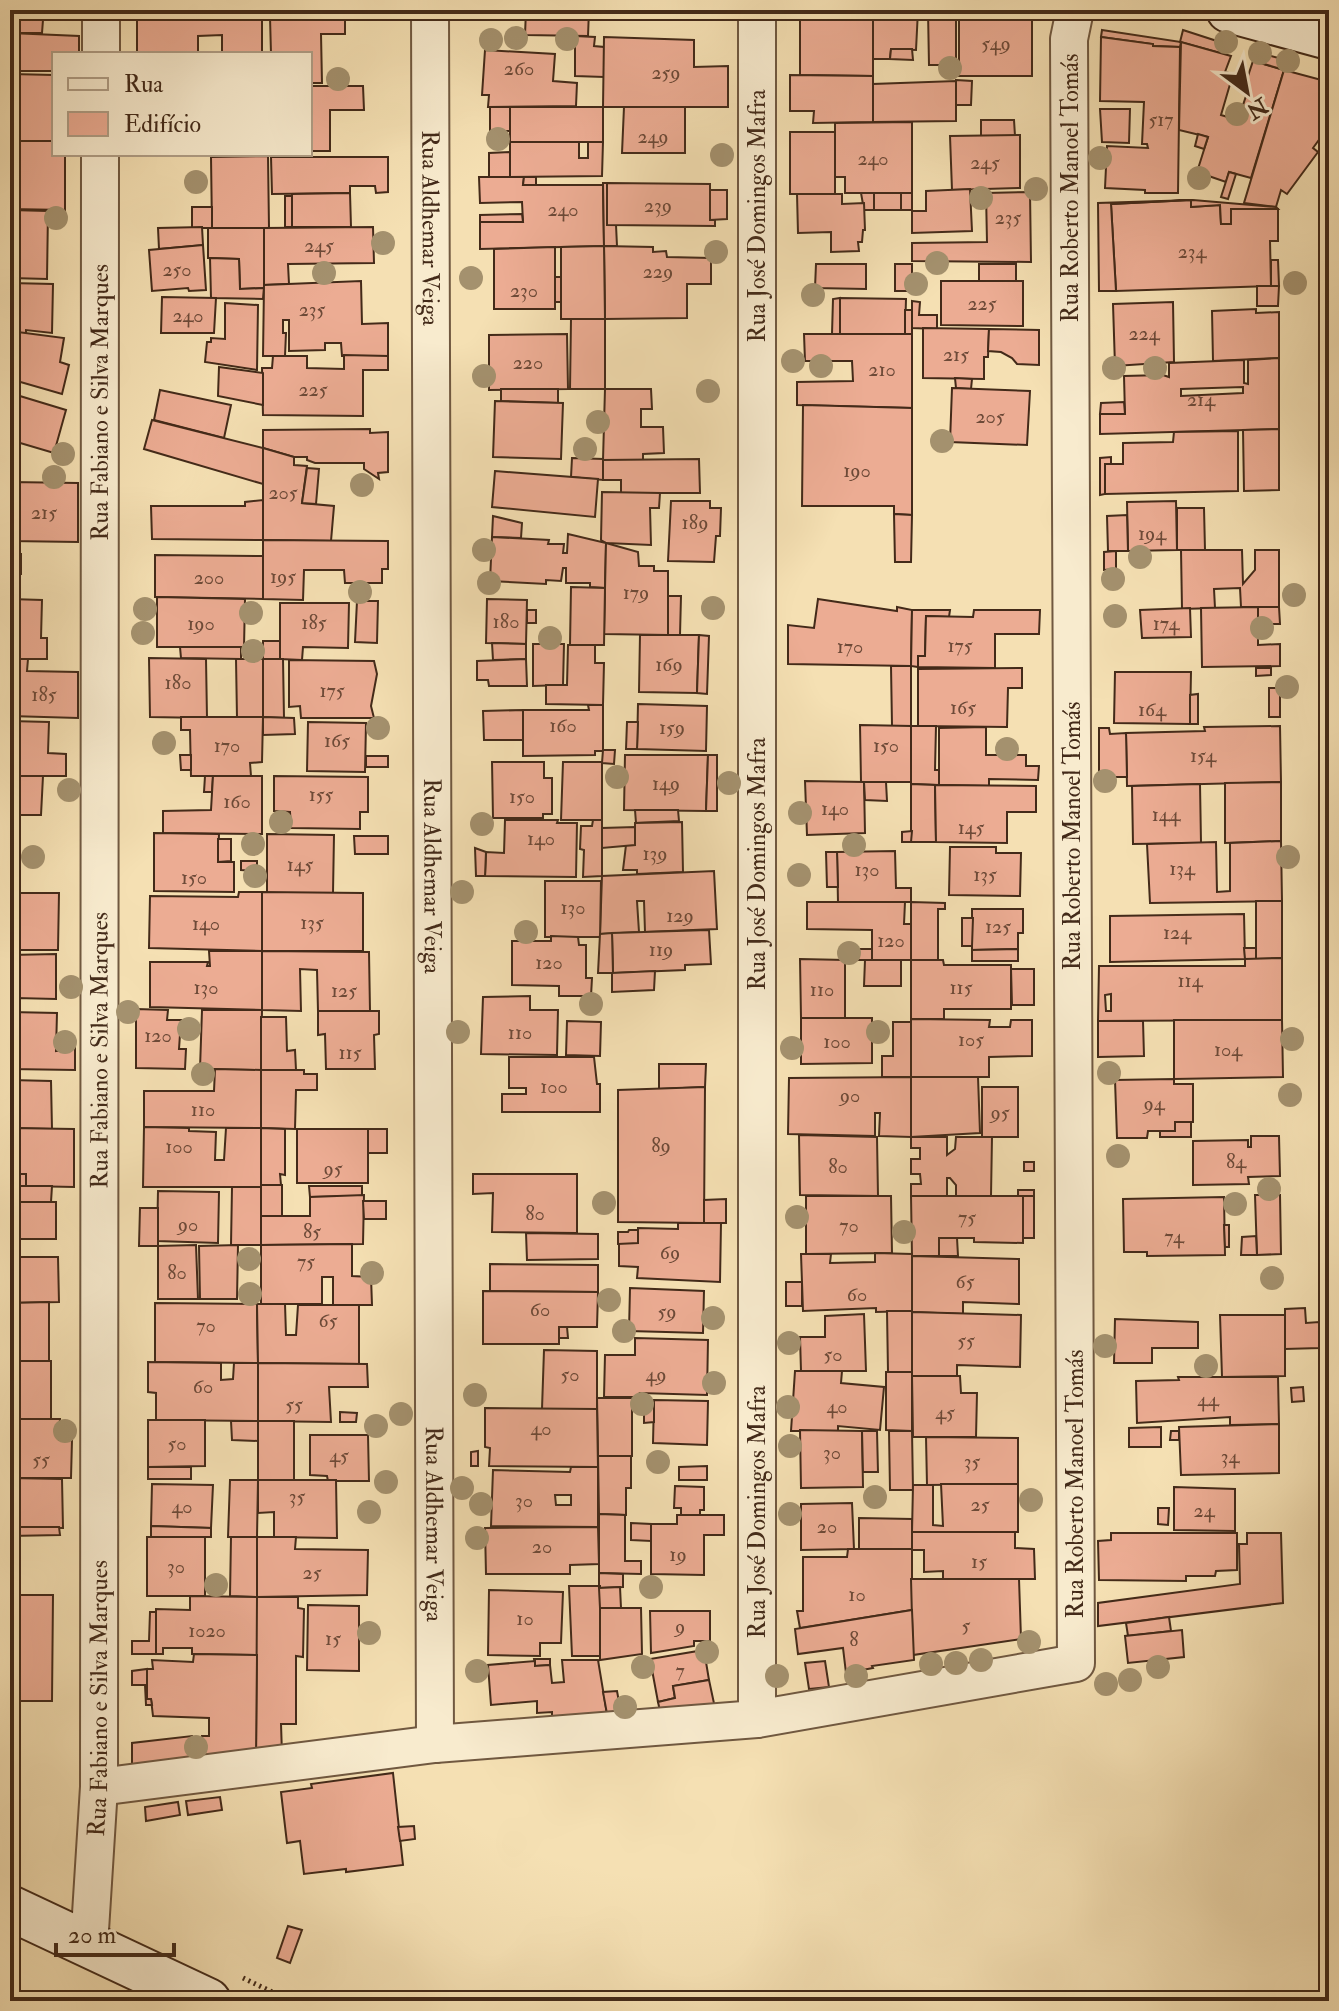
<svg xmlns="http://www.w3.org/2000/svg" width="1339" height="2011" font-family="'IM FELL Double Pica',serif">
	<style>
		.building { fill: #ecac93; stroke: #432a19; stroke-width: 2; fill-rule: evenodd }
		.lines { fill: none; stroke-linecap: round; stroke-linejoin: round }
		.street-casing { stroke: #705840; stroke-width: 40 }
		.secondary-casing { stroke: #432a19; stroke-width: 48 }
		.path { stroke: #432a19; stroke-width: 5; stroke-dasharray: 2 4; stroke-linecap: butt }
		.street { stroke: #f8ebce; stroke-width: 36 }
		.secondary { stroke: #f8ebce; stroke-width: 44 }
		.tree { fill: #a4916e }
		.labels { text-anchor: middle; stroke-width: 6; stroke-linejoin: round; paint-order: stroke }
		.number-label { font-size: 20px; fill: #6d4a38 }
		.street-label { font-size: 24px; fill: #432a19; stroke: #f8ebce }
	</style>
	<rect width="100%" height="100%" fill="#f5e0b3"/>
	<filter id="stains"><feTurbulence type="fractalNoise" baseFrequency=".0025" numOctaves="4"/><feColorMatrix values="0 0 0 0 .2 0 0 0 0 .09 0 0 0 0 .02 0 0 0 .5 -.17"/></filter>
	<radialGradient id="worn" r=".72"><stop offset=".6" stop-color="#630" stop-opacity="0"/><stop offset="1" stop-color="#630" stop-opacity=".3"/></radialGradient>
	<g class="building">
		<polygon points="10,10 67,10 67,18 43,20 42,33 10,33"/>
		<rect x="239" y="10" width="24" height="6"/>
		<polygon points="375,10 375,12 311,10"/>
		<polygon points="526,10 589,10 588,36 525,35"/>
		<polygon points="800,10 873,10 873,76 800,75"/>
		<polygon points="873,10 918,10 916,50 891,49 890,59 873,59"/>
		<rect x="959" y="10" width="73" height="66"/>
		<polygon points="928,11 956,11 956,65 929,65"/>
		<path d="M 137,17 L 222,17 L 222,19 L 262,20 L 262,54 L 137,54 ZM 222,35 L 222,53 L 198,53 L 198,36 Z"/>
		<polygon points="270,17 345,17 345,34 321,34 322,83 310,83 310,54 271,54"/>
		<polygon points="1102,30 1181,42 1180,47 1153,46 1153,44 1101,37"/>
		<polygon points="1183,30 1223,43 1220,53 1180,42"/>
		<polygon points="10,33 79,36 79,54 54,54 54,71 10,71"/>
		<polygon points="575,36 595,37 594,46 604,47 604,77 575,76"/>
		<polygon points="604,37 694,40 694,67 728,66 728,107 603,107"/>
		<polygon points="1101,37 1153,44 1153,46 1180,47 1178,193 1145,193 1145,190 1105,188 1107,146 1148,148 1147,144 1142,144 1144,102 1100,101"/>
		<polygon points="1181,42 1231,56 1225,72 1233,74 1221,115 1238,120 1249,87 1245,85 1253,61 1284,70 1251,178 1229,172 1226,182 1197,172 1208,137 1179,130"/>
		<polygon points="891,49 912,49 913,60 890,59"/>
		<polygon points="485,50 555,54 553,81 577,83 576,106 488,107 489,95 482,95"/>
		<polygon points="1267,55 1286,60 1284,70 1264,64"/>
		<polygon points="1284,70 1329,82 1329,126 1313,148 1318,152 1287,194 1281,190 1276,207 1244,203"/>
		<polygon points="11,74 54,75 54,141 11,141 11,120 15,120 15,94 11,94"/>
		<polygon points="790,75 873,76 873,122 813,123 814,111 790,111"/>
		<polygon points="956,80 972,81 971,105 956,105"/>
		<polygon points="956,81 956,121 873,122 873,84"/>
		<polygon points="310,86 363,86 364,110 330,110 330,151 310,151"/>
		<rect x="490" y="107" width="20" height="24"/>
		<rect x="510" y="107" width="93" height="35"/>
		<polygon points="624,107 685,107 685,153 622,153"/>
		<polygon points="1100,109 1130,109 1129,143 1102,142"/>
		<polygon points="981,120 1014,120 1015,136 981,136"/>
		<polygon points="912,122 912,193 845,193 845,177 835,177 835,123"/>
		<rect x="790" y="132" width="45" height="62"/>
		<polygon points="1198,134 1208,137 1204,149 1195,146"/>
		<polygon points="1020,135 1020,188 952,190 950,136"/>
		<polygon points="11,141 54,141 54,154 65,154 65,210 10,209"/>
		<polygon points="510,142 579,142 579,158 588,158 588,142 603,142 602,176 510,177"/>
		<polygon points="510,152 510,177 489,177 489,153"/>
		<polygon points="268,156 269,228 212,228 211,157"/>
		<polygon points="271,157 388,157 388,192 376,193 375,186 350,186 350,193 272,194"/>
		<polygon points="1229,172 1236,174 1228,199 1221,197"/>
		<polygon points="479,177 524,177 523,185 603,185 604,246 480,249 480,222 523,222 522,202 480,203"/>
		<polygon points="524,177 536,177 536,185 523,185"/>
		<polygon points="603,183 607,183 607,225 616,225 617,246 604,246"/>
		<polygon points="607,183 710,184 710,220 715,220 715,226 607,225"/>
		<polygon points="970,189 972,231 912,233 912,211 926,211 926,191"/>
		<polygon points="710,190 727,190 727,219 710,220"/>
		<polygon points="1030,192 1031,262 912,261 912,243 987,242 986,193"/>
		<polygon points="350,193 351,227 292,227 292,194"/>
		<polygon points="861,193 874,193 874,210 864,210"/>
		<rect x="874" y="193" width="27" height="17"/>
		<rect x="901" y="193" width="11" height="17"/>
		<polygon points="797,194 842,194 842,204 864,203 865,230 863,230 862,242 858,242 859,251 831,252 831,232 798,233"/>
		<rect x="285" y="196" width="7" height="31"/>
		<polygon points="1191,200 1191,207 1220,205 1221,224 1231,224 1231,209 1278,209 1278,241 1270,241 1271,286 1116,291 1111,204"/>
		<polygon points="1191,200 1111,204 1116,291 1099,291 1098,203 1193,200 1276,207 1278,209 1231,209 1231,224 1221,224 1220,205 1191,207"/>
		<rect x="192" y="207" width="20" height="21"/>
		<polygon points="10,210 48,211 47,279 11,278"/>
		<polygon points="522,214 523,222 480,222 480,215"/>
		<polygon points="202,227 203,245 159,249 158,228"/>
		<polygon points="373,227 374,263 288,264 289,284 264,285 264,228"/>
		<polygon points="208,228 264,228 264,288 240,289 239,259 208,258"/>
		<polygon points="203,245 206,290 189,291 188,288 152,291 149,250"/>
		<polygon points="604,246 653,247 653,252 666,251 667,257 711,258 711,284 687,284 687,318 605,319"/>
		<polygon points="604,246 605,319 561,319 561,247"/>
		<polygon points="555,247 555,309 494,309 494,249"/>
		<polygon points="210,258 239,259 240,289 264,288 263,299 211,298"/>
		<polygon points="1271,260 1278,260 1279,286 1271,286"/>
		<polygon points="816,264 866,264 866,289 815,288"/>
		<rect x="895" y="264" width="17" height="27"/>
		<rect x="979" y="264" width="37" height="17"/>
		<rect x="555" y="277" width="6" height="25"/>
		<polygon points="361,281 362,324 388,323 388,356 342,356 341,343 325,343 325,350 289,351 289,320 283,320 283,333 286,333 285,356 263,356 264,285"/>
		<polygon points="941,281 1023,281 1023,326 941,325"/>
		<polygon points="10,283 53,284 52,333 26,330 26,334 10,331"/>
		<polygon points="1257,286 1279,286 1278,306 1257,306"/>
		<polygon points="162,297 216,298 214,333 161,333"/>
		<polygon points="840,298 840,334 832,334 833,299"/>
		<polygon points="840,298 906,299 905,335 840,334"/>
		<polygon points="912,301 920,302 919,315 937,315 937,329 912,328"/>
		<polygon points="1173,302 1174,362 1115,366 1113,304"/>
		<polygon points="225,303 258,305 257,370 205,362 207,342 211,342 211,338 225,339"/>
		<polygon points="1256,309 1256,313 1279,312 1279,358 1213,361 1212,311"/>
		<polygon points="905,310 912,310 912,334 905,335"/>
		<polygon points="571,319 605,319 605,389 570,389"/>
		<polygon points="923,328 989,329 988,357 984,357 984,379 923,378"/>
		<polygon points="989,329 1039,330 1039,365 1017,364 1012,358 1001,352 988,351"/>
		<polygon points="10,331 64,338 60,362 69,365 62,394 10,379"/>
		<polygon points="567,334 568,389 489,390 489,335"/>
		<polygon points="804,334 912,334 912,408 797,405 797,382 853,381 852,361 805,361"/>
		<polygon points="344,355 388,356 388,370 363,370 363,416 263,415 262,368 272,368 273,356 307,356 307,368 344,369"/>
		<path d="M 1279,358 L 1279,429 L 1100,434 L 1100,414 L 1125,414 L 1124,376 L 1163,375 L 1169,377 L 1169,363 L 1244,360 L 1244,383 L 1248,384 L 1248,360 ZM 1243,387 L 1243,393 L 1181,396 L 1181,389 Z"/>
		<polygon points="219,367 263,373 263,405 218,396"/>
		<polygon points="955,378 972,379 971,389 956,388"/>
		<polygon points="952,388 1030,391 1027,445 950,442"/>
		<polygon points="501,389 558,389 558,403 501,401"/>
		<polygon points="605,389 651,389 652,409 641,409 641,427 663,427 664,453 643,454 643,460 603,460"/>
		<polygon points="160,390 231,405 224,438 154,420"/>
		<polygon points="10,393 66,410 54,453 10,440"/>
		<polygon points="495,401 563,403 561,459 493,457"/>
		<polygon points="1124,402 1125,414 1100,414 1101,403"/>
		<polygon points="803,405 912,408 912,515 894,514 894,506 802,506"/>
		<polygon points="152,420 263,448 263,484 144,449"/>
		<polygon points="370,429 370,433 388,432 388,472 378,473 379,479 364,469 364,463 315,463 307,460 307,457 294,457 263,448 263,430"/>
		<polygon points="1279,429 1279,490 1244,491 1243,430"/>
		<polygon points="1238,431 1238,491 1105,494 1105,464 1123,464 1123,443 1173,442 1174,432"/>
		<polygon points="263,448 294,457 294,465 307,466 302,503 334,506 331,541 263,540"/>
		<polygon points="1111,457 1111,464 1105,464 1105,494 1100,495 1100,458"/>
		<polygon points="572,458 603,459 603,480 571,477"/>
		<polygon points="699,459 700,493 621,493 621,480 603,480 603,460"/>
		<polygon points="307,468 319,469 316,504 302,503"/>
		<polygon points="495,471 598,479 595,517 492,507"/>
		<polygon points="10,482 78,483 78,542 10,541"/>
		<polygon points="602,492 660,493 659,508 650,508 651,545 606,543 601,540"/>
		<polygon points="263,500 263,540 152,539 151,506 245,506 245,502"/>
		<polygon points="671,501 710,501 710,508 721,508 720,536 716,536 714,562 668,561"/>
		<polygon points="1176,501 1177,550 1128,551 1127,502"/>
		<polygon points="1177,508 1204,508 1205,550 1177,550"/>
		<polygon points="894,514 912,515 911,562 895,562"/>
		<polygon points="1127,515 1128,551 1108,551 1107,516"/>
		<polygon points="493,516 522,523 521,538 492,537"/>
		<polygon points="568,534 606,543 605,588 590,587 590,583 566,583 566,568 563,568 561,581 546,580 546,584 490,581 492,537 549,540 548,544 564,544 563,553 567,553"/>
		<polygon points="263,540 388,541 388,569 382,569 382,583 345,583 344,570 304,570 303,600 263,599"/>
		<polygon points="606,543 638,552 639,566 654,566 654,571 668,571 668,635 604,634"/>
		<polygon points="1181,550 1242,550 1243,584 1255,570 1255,550 1279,550 1279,607 1241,607 1240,588 1214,589 1215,608 1182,609"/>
		<polygon points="1116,551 1116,569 1104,570 1104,552"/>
		<polygon points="10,554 21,554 21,574 10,574 10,590"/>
		<polygon points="155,555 263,556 263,599 155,597"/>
		<polygon points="571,587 605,588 604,645 570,645"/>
		<polygon points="668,596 681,596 680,635 668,635"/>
		<polygon points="157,597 245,599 244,647 157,647"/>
		<polygon points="10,599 42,600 41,638 47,638 47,659 10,659"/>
		<polygon points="487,599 527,600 526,644 486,643"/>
		<polygon points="818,599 897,611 897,607 912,610 911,666 788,664 788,625 814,628"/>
		<polygon points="357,601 378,601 377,643 355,642"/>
		<polygon points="280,603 349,603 348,648 303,647 302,660 280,659"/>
		<polygon points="1258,607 1258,645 1280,644 1280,666 1202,667 1201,608"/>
		<polygon points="1258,607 1279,607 1280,624 1258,624"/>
		<polygon points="1190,608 1191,637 1142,638 1140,610"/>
		<rect x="527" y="610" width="9" height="13"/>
		<polygon points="912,610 950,610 949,617 926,616 925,656 918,656 918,667 911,666"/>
		<polygon points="974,610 1040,610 1039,634 995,634 995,668 918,667 918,656 925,656 926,616 973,617"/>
		<polygon points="640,635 699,635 697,693 639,692"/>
		<polygon points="699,635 709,636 707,694 697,693"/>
		<rect x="263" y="641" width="17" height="18"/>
		<polygon points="492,643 526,644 526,659 493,660"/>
		<polygon points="533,644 564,644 563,685 533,686"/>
		<polygon points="568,645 595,645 595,663 604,663 603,705 546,704 546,685 567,685"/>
		<polygon points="180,647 241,647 241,659 181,658"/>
		<polygon points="149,658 206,659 207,718 150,717"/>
		<polygon points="10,659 28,659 27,671 78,672 78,718 10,716"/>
		<polygon points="236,659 263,659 263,717 237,718"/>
		<polygon points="263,659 283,659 284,718 263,717"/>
		<polygon points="526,659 527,686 489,686 488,680 477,680 477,661"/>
		<polygon points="289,660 374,661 377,674 371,706 374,718 301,718 300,706 289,707"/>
		<polygon points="891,666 911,666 911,726 892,726"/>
		<polygon points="1022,668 1022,688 1008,688 1007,727 918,726 918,669"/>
		<polygon points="1256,668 1271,668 1271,675 1256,676"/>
		<polygon points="1115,672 1191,672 1190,724 1114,723"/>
		<rect x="1269" y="688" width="11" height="29"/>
		<polygon points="1198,694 1198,724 1190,724 1190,695"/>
		<polygon points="638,704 707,706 706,751 637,749"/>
		<polygon points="588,705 603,705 603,751 595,751 595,755 523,756 523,710 589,710"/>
		<polygon points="523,710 523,740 484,740 483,711"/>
		<polygon points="181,717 263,717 262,762 250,763 251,776 191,776 190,730 181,730"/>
		<polygon points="263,717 294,718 295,734 263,735"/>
		<polygon points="10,721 49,722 48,753 66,754 66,776 10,776"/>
		<polygon points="308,722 366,723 365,772 307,771"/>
		<polygon points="627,722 638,722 637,749 626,749"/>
		<polygon points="860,725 911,726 911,782 861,782"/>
		<polygon points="911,726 936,726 935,770 939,770 939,785 911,784"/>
		<polygon points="1280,726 1281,782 1127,786 1126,733 1205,731 1204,727"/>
		<polygon points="986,727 986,755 1026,755 1026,766 1039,766 1038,780 989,779 989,786 939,785 939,728"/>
		<polygon points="1099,728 1109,728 1110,734 1126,733 1127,777 1099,777"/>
		<polygon points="603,750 615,750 614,764 602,763"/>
		<polygon points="180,755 191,755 191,770 181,770"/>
		<polygon points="625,755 708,755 706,811 624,810"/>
		<polygon points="708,755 717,755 717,811 706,811"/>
		<rect x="366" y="756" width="22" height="11"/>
		<polygon points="492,762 544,762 544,778 552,778 552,814 543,814 543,818 493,818"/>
		<polygon points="563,762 602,762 602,820 561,820"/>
		<polygon points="10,776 43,776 41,815 10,815"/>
		<polygon points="205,776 213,776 212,792 204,792"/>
		<polygon points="213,776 262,776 262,834 163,833 163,811 211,810"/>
		<polygon points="274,776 368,777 368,812 360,812 360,829 291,828 290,812 274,811"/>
		<polygon points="805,781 864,782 865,833 807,835"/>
		<polygon points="864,782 886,782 887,801 865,800"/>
		<polygon points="1281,782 1281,841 1225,843 1225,783"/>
		<polygon points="911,784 935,785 936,842 911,842"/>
		<polygon points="1200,784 1201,843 1133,844 1132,786"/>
		<polygon points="935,785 1036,786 1036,812 1007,812 1007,843 936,842"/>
		<polygon points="635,810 678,810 679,821 636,823"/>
		<polygon points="505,820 558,820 557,823 577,823 576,877 485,876 486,852 504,853"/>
		<polygon points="593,820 602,820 602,876 583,877 584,850 580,849 581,826 592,826"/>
		<polygon points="682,822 683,872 637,874 637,870 623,870 626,845 635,845 635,823"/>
		<polygon points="635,827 635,845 602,848 602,828"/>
		<polygon points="912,831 911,842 902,842 902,832"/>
		<polygon points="154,833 219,834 218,862 234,862 234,892 154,891"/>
		<polygon points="267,834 334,835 333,893 267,893"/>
		<rect x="10" y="835" width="10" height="58"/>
		<polygon points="354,836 388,836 388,854 355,854"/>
		<polygon points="218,839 231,839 231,861 218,862"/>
		<polygon points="1281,841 1282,901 1150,903 1147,844 1216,842 1217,892 1230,891 1230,843"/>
		<polygon points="950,847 996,847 996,853 1021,853 1020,896 949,895"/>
		<polygon points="475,848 486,852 485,876 476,876"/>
		<polygon points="895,851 896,888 911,888 911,902 838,902 837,852"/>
		<polygon points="826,852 837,852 838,887 827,887"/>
		<polygon points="241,861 257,861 257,871 241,870"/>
		<polygon points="714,871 717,929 645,932 644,901 637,901 639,932 600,934 602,876"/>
		<polygon points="545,881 601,881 600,937 545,937"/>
		<polygon points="239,892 262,892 262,951 149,948 150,896 238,897"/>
		<polygon points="262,892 363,893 363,951 262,951"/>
		<polygon points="10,893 59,893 58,950 10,950"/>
		<polygon points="1256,901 1282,901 1282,958 1256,959"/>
		<polygon points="807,902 905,902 904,924 911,924 911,960 872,960 872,930 807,929"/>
		<polygon points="911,902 945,903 945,909 938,909 938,960 911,960"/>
		<polygon points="972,909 1023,909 1023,933 1018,933 1018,949 972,950"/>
		<polygon points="1244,914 1245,959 1110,962 1110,916"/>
		<polygon points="962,918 973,918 972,946 962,946"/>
		<polygon points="709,930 711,964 685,965 685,970 613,973 612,933"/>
		<polygon points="612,933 613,973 655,971 654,990 612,992 612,973 598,973 600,934"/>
		<polygon points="551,936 578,937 579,945 586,945 586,978 592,978 591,996 559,996 559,986 512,985 512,941 551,941"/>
		<polygon points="1244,948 1256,948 1256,959 1245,959"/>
		<polygon points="856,949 872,949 872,960 855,960"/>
		<polygon points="1018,949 1018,961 972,961 972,950"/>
		<polygon points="209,951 262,951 262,1010 150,1007 150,962 208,962 207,966 210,966"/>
		<polygon points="262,951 369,952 370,1011 318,1011 317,970 300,969 301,1011 262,1010"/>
		<polygon points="56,954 56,999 16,998 16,1010 10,1009 10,955"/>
		<path d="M 1282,958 L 1282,1020 L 1098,1021 L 1099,966 L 1245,966 L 1245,959 ZM 1111,994 L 1111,1011 L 1106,1011 L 1105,995 Z"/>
		<polygon points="800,959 845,960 845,1018 801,1018"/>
		<polygon points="865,960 901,960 901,986 864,986"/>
		<polygon points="911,960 943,960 944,965 1011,965 1011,1009 944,1009 944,1019 911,1019"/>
		<polygon points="1011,969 1034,969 1034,1005 1012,1005"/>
		<polygon points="530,996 530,1010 558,1010 557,1055 481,1054 483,997"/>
		<polygon points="136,1009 168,1010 167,1020 181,1020 179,1049 186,1049 185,1069 136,1068"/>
		<polygon points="202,1010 262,1010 261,1070 200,1069"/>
		<polygon points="318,1011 379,1011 379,1034 374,1035 375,1069 326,1069 325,1034 318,1035"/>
		<polygon points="10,1012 57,1013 56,1051 75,1048 75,1070 10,1069"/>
		<polygon points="261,1017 286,1017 287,1051 295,1050 296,1070 261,1070"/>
		<polygon points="801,1018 872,1018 872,1063 801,1064"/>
		<polygon points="911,1019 990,1020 989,1027 1010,1027 1011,1020 1032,1020 1032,1056 989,1057 989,1077 911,1077"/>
		<polygon points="1174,1020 1282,1020 1283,1077 1174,1079"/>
		<polygon points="567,1021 601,1022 600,1056 566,1055"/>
		<polygon points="1098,1021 1143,1021 1144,1056 1098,1057"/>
		<polygon points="893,1022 911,1022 911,1077 882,1077 882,1056 893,1056"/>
		<polygon points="509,1057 594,1057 597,1084 600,1084 600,1112 502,1112 502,1094 526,1094 526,1088 509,1088"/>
		<polygon points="659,1064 706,1064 705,1087 659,1089"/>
		<polygon points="215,1069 261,1070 261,1128 144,1127 144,1091 214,1091"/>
		<polygon points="261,1070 304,1070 304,1074 317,1074 317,1090 296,1090 295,1129 261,1128"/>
		<polygon points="911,1077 978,1077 980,1133 911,1137"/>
		<polygon points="911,1077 911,1137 879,1136 880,1113 875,1113 875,1136 788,1134 789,1078"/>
		<polygon points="1174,1079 1174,1084 1193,1084 1193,1122 1175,1122 1175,1131 1148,1131 1147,1138 1117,1138 1115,1080"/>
		<polygon points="10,1080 51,1081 52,1129 10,1128"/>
		<polygon points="705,1087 704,1223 618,1222 618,1090"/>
		<rect x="982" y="1087" width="36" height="50"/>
		<polygon points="1175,1122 1191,1122 1191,1137 1160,1137 1160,1131 1175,1131"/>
		<polygon points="144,1127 189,1128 189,1131 216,1132 215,1160 224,1160 226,1128 261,1128 261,1187 143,1187"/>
		<polygon points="10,1128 74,1129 74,1187 26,1186 26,1174 10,1174"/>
		<polygon points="261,1128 285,1129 285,1175 280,1174 281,1185 261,1185"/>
		<rect x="297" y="1129" width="71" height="54"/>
		<rect x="368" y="1129" width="19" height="24"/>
		<polygon points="799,1135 877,1137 878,1196 800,1195"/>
		<polygon points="1251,1136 1279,1136 1280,1176 1248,1177 1249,1184 1193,1185 1193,1141 1248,1140 1248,1147 1251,1147"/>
		<polygon points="911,1137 947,1137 947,1155 955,1149 956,1137 992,1137 991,1196 956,1196 956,1185 950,1178 947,1178 947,1196 911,1196 911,1184 921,1184 920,1174 911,1174 911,1159 920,1159 920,1148 911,1148"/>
		<rect x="1024" y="1162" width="10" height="9"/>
		<rect x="10" y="1174" width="16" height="12"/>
		<polygon points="473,1174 577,1174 577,1233 492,1232 493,1193 473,1194"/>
		<rect x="261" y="1185" width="21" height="31"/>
		<polygon points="16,1186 52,1186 51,1202 15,1202"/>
		<polygon points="309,1186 362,1186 362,1196 310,1197"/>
		<polygon points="232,1187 261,1187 261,1245 231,1245"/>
		<rect x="1018" y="1190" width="16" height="6"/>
		<polygon points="158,1191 219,1192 218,1243 157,1241"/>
		<polygon points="364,1195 363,1244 261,1245 261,1216 310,1216 310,1197"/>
		<polygon points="1255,1195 1280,1195 1281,1254 1257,1255"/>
		<polygon points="806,1196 891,1196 892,1253 806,1254"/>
		<polygon points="911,1196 1023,1196 1023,1243 974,1242 974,1238 939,1238 939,1256 912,1256"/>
		<rect x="1023" y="1196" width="11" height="42"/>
		<polygon points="1224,1197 1225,1255 1147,1256 1147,1252 1124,1252 1123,1199"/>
		<polygon points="726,1199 726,1223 704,1223 704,1200"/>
		<polygon points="363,1201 386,1201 386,1219 364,1219"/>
		<polygon points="16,1202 56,1202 56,1239 17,1239 17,1236 10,1236 10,1204 17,1203"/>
		<polygon points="140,1208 158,1208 158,1246 139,1246"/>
		<polygon points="678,1223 721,1223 720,1282 637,1278 638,1267 619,1266 619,1243 638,1243 638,1228 678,1229"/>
		<polygon points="1224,1225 1229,1225 1229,1247 1225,1247"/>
		<polygon points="629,1230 638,1230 638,1243 618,1244 618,1232 628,1232"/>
		<polygon points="526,1233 598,1234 598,1259 527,1260"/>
		<polygon points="1256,1236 1257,1255 1241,1255 1242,1237"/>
		<polygon points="939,1238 957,1238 958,1256 939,1256"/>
		<polygon points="352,1244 352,1276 371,1277 372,1305 333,1305 333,1277 322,1277 322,1304 261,1304 261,1245"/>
		<rect x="10" y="1245" width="8" height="12"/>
		<polygon points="196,1245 198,1299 158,1299 158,1246"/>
		<polygon points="238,1245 237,1299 200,1299 199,1246"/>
		<polygon points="875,1253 912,1254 912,1311 876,1312 876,1308 803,1311 801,1254 831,1254 830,1263 875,1262"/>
		<polygon points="912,1256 1019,1259 1019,1304 963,1302 963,1314 912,1312"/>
		<polygon points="10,1257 58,1257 59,1302 10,1303"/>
		<polygon points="490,1264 598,1265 598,1292 490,1291"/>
		<rect x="786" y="1282" width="16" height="24"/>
		<polygon points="630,1288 704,1291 703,1333 629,1331"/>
		<polygon points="483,1291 598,1292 597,1327 559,1327 559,1344 483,1344"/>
		<polygon points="49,1302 49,1361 10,1361 10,1303"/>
		<polygon points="155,1303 257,1304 258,1363 155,1362"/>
		<polygon points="257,1304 285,1304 286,1335 296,1335 298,1305 359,1305 359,1364 258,1363"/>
		<polygon points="1305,1308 1306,1323 1319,1322 1320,1348 1285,1349 1285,1309"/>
		<polygon points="887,1311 912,1311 912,1372 888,1372"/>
		<polygon points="912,1312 1021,1315 1020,1367 957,1365 957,1376 912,1376"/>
		<polygon points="864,1314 866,1371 801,1371 800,1337 825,1337 825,1316"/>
		<polygon points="1220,1315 1285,1315 1285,1376 1222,1377"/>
		<polygon points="1115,1319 1198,1322 1198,1348 1152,1348 1152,1363 1114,1363"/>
		<polygon points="559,1327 567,1327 568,1338 559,1338"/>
		<polygon points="635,1338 708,1340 707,1395 640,1393 641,1397 604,1397 605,1355 635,1355"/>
		<polygon points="544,1350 597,1351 597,1409 542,1409"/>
		<rect x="10" y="1361" width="41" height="58"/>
		<polygon points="148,1362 221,1363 221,1380 233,1379 234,1363 258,1363 258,1421 156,1420 156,1393 148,1392"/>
		<polygon points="258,1363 367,1364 368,1387 329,1387 331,1422 258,1421"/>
		<polygon points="795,1371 842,1371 841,1383 884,1387 880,1430 838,1426 838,1431 791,1431"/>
		<polygon points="886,1372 912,1372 912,1431 886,1430"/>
		<polygon points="912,1376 960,1376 961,1393 977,1393 976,1437 913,1437"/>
		<polygon points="1178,1377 1278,1377 1279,1424 1230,1425 1230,1417 1137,1423 1136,1381 1179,1380"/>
		<polygon points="1303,1387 1304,1401 1292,1402 1291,1388"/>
		<polygon points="597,1398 632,1398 632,1456 598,1456"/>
		<polygon points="654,1400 708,1401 707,1445 653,1443"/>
		<polygon points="644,1404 654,1404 654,1422 644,1423"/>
		<polygon points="485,1408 597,1409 598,1467 489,1466 490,1448 485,1447"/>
		<polygon points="340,1412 357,1413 356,1422 340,1422"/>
		<polygon points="10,1419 60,1419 59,1440 72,1440 71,1478 10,1478"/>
		<polygon points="148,1420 205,1420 205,1466 148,1467"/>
		<polygon points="231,1421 258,1421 258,1441 232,1440"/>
		<rect x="258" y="1421" width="36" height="59"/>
		<polygon points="1279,1424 1279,1473 1181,1475 1179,1427"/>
		<polygon points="1161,1427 1161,1447 1129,1447 1129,1428"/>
		<polygon points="800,1430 862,1431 863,1487 801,1488"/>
		<polygon points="862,1431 877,1431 878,1472 863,1472"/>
		<polygon points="889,1431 912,1431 913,1490 890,1490"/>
		<polygon points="1171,1431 1179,1431 1179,1440 1170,1440"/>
		<polygon points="310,1435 368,1435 369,1481 328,1481 327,1476 310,1475"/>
		<polygon points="926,1437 1018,1438 1018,1484 927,1485"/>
		<polygon points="478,1451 478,1466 471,1466 471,1452"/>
		<polygon points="598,1456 631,1456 631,1488 626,1488 626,1515 599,1514"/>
		<polygon points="707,1466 707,1480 679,1480 679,1467"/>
		<rect x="148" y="1467" width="43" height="12"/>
		<path d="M 571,1467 L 598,1467 L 598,1527 L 491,1526 L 493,1470 L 570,1472 ZM 555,1495 L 571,1495 L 571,1505 L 556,1505 Z"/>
		<polygon points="10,1478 62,1479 63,1528 10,1527"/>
		<polygon points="230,1480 258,1480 257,1537 228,1537"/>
		<polygon points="258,1480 336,1480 337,1538 274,1537 274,1512 258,1513"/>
		<polygon points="152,1484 213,1485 211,1528 151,1526"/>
		<polygon points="941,1484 1018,1484 1018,1532 912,1532 913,1485 933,1485 933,1525 943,1526"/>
		<polygon points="675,1486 704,1487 704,1510 700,1510 700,1515 681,1515 681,1508 674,1508"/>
		<polygon points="1174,1487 1235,1489 1235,1531 1174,1530"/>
		<polygon points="852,1503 854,1549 801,1550 801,1504"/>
		<polygon points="1158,1508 1169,1508 1168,1525 1158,1524"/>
		<polygon points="599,1514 625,1515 625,1561 641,1561 641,1574 599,1573"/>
		<polygon points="677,1515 724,1515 724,1535 704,1535 704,1575 651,1574 651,1524 677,1524"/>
		<polygon points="859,1518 912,1519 912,1549 859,1549"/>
		<polygon points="631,1523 651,1524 651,1541 631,1540"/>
		<polygon points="151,1526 211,1528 211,1537 151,1537"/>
		<polygon points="10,1527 59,1527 60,1535 10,1536"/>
		<polygon points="598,1527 599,1564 570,1565 570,1574 486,1574 485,1528"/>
		<polygon points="912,1532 1015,1532 1015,1548 1034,1549 1035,1579 943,1579 943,1571 924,1572 924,1550 912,1550"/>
		<polygon points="1111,1533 1237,1533 1237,1570 1216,1571 1215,1576 1186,1576 1186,1581 1099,1580 1098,1541 1111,1540"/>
		<polygon points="1247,1533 1281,1533 1283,1603 1098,1626 1098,1603 1240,1584 1239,1544 1247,1544"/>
		<rect x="147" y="1537" width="58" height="59"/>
		<polygon points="231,1537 257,1537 257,1597 230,1596"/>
		<polygon points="257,1537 296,1537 295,1549 368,1550 367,1595 257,1597"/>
		<polygon points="848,1549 912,1549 912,1610 800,1628 797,1611 803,1611 803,1557 847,1557"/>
		<polygon points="599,1573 623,1574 623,1587 599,1588"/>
		<polygon points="911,1579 1019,1579 1021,1639 913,1655"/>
		<polygon points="569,1586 600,1586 600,1656 572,1656"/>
		<polygon points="620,1587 621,1608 600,1608 599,1588"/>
		<polygon points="489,1590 563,1592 561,1643 540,1643 540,1656 488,1655"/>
		<polygon points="10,1595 53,1595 52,1701 10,1701"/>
		<polygon points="190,1596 257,1597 257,1655 192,1654 192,1648 163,1648 163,1654 156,1654 156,1609 190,1610"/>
		<polygon points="257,1597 298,1597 298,1608 304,1609 303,1657 296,1656 296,1724 281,1724 282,1754 256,1756"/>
		<polygon points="308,1605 359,1606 359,1671 307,1670"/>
		<polygon points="600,1608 641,1608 642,1654 600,1660"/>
		<polygon points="912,1610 914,1660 872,1666 873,1668 846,1673 843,1648 798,1654 795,1629"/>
		<polygon points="650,1611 710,1611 710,1641 694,1641 694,1646 651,1653"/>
		<polygon points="150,1612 156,1612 156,1654 132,1654 132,1641 149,1641"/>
		<polygon points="1169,1617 1171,1631 1128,1636 1126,1623"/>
		<polygon points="1182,1630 1184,1657 1128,1663 1125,1636"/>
		<polygon points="704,1650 709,1680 673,1686 675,1698 658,1702 650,1659"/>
		<polygon points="194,1654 257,1655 256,1756 204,1766 202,1736 209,1736 209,1718 153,1716 151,1699 147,1699 147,1669 153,1669 152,1660 193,1662"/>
		<polygon points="534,1659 550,1659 550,1665 535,1666"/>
		<polygon points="562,1660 598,1660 607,1714 552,1719 552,1712 537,1713 537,1701 491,1705 488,1665 535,1661 535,1666 550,1665 552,1683 564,1682"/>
		<polygon points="825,1661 829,1687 809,1689 805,1663"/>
		<polygon points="147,1669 147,1699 151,1699 152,1705 146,1705 145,1685 132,1685 132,1671"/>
		<polygon points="709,1680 715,1708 660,1711 658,1702 675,1698 673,1686"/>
		<polygon points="617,1691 621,1713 607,1714 603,1692"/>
		<polygon points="192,1736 195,1767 132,1775 132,1743"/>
		<polygon points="393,1773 403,1865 346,1872 346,1869 304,1874 300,1841 287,1843 281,1792 312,1788 311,1784"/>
		<polygon points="220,1797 222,1810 188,1815 186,1801"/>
		<polygon points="178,1802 180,1815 146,1821 145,1807"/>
		<polygon points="414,1826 415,1839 400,1841 398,1827"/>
		<polygon points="288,1926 302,1930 290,1963 277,1958"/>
	</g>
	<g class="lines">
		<g class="street-casing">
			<g id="street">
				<path id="s1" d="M 430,10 L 435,1744"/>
				<polyline points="101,54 101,10"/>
				<polyline points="757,1719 757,10"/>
				<polyline points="99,1787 435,1744 757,1719 1076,1663 1069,39 1075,10"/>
				<path id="s2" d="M 89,1946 L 99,1787 L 100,154"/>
			</g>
		</g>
		<g class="secondary-casing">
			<g id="secondary">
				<polyline points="1229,10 1329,37"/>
				<polyline points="10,1908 208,2001"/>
			</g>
		</g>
		<polyline class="path" points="243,1978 291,2001"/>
		<use href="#street" class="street"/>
		<use href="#secondary" class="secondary"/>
	</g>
	<g class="tree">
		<circle cx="516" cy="38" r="12"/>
		<circle cx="567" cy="39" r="12"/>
		<circle cx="491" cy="40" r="12"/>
		<circle cx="1226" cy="42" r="12"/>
		<circle cx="1260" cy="53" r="12"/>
		<circle cx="1288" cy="61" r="12"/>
		<circle cx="950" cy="68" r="12"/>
		<circle cx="338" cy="79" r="12"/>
		<circle cx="1237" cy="114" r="12"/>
		<circle cx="498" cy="139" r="12"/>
		<circle cx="722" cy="155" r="12"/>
		<circle cx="1100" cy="158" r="12"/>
		<circle cx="1199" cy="178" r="12"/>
		<circle cx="196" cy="182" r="12"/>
		<circle cx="1036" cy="189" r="12"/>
		<circle cx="981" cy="198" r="12"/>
		<circle cx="56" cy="218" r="12"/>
		<circle cx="383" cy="243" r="12"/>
		<circle cx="716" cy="252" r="12"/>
		<circle cx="937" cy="263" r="12"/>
		<circle cx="324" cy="273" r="12"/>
		<circle cx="471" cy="278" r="12"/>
		<circle cx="1295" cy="283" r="12"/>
		<circle cx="916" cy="284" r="12"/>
		<circle cx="813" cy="295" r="12"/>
		<circle cx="793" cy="361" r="12"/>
		<circle cx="821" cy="366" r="12"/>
		<circle cx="1114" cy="368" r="12"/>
		<circle cx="1155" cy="368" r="12"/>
		<circle cx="484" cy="376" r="12"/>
		<circle cx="708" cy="391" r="12"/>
		<circle cx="598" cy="422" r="12"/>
		<circle cx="942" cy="441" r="12"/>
		<circle cx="585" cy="449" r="12"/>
		<circle cx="63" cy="454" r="12"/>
		<circle cx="54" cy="477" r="12"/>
		<circle cx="362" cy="485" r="12"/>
		<circle cx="484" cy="550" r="12"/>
		<circle cx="1140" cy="557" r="12"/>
		<circle cx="1113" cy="579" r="12"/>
		<circle cx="489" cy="583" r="12"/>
		<circle cx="360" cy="592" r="12"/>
		<circle cx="1294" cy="595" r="12"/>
		<circle cx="713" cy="608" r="12"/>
		<circle cx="145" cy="609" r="12"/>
		<circle cx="251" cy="613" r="12"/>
		<circle cx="1115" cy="616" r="12"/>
		<circle cx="1262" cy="628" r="12"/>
		<circle cx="143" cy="633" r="12"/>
		<circle cx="550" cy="638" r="12"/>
		<circle cx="253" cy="651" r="12"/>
		<circle cx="1287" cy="687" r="12"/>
		<circle cx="378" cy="728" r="12"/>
		<circle cx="164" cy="743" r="12"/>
		<circle cx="1007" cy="749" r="12"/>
		<circle cx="617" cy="777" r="12"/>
		<circle cx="1105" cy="781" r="12"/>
		<circle cx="729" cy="783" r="12"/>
		<circle cx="69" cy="790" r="12"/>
		<circle cx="800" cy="813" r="12"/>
		<circle cx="281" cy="822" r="12"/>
		<circle cx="482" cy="824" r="12"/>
		<circle cx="253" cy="844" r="12"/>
		<circle cx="854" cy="845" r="12"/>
		<circle cx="33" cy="857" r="12"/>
		<circle cx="1288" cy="857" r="12"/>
		<circle cx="799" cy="875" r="12"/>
		<circle cx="255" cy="876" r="12"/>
		<circle cx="462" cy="892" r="12"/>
		<circle cx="526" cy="932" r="12"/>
		<circle cx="849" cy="953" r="12"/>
		<circle cx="71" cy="987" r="12"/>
		<circle cx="591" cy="1004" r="12"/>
		<circle cx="128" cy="1012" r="12"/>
		<circle cx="189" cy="1029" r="12"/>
		<circle cx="458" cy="1032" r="12"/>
		<circle cx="878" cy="1032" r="12"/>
		<circle cx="1292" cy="1039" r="12"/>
		<circle cx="65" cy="1042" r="12"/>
		<circle cx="792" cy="1048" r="12"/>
		<circle cx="1109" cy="1073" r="12"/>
		<circle cx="203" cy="1074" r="12"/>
		<circle cx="1290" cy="1095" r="12"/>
		<circle cx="1118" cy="1156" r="12"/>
		<circle cx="1269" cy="1189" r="12"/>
		<circle cx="604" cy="1203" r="12"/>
		<circle cx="1235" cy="1204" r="12"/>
		<circle cx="797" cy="1217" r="12"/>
		<circle cx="904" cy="1232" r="12"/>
		<circle cx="249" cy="1259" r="12"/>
		<circle cx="372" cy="1273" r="12"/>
		<circle cx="1272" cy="1278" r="12"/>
		<circle cx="250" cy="1294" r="12"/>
		<circle cx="609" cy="1300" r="12"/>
		<circle cx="713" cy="1318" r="12"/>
		<circle cx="624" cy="1331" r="12"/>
		<circle cx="789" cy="1343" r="12"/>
		<circle cx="1105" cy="1346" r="12"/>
		<circle cx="1206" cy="1366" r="12"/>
		<circle cx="714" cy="1383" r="12"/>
		<circle cx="475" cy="1395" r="12"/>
		<circle cx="642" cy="1404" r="12"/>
		<circle cx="788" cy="1407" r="12"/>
		<circle cx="401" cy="1414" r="12"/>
		<circle cx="376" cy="1426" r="12"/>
		<circle cx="65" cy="1431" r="12"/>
		<circle cx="790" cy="1446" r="12"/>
		<circle cx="658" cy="1462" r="12"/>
		<circle cx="386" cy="1482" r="12"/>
		<circle cx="462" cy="1488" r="12"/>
		<circle cx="875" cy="1497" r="12"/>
		<circle cx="1031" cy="1500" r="12"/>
		<circle cx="481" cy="1504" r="12"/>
		<circle cx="369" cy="1512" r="12"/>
		<circle cx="790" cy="1514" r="12"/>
		<circle cx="477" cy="1538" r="12"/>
		<circle cx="216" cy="1585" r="12"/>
		<circle cx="651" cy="1587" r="12"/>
		<circle cx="369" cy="1633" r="12"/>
		<circle cx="1029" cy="1642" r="12"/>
		<circle cx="707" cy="1652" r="12"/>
		<circle cx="981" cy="1660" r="12"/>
		<circle cx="956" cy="1663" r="12"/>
		<circle cx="931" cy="1664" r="12"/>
		<circle cx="643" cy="1667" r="12"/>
		<circle cx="1158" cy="1667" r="12"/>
		<circle cx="477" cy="1671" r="12"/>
		<circle cx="777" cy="1676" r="12"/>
		<circle cx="856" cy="1676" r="12"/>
		<circle cx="1130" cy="1680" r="12"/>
		<circle cx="1106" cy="1684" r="12"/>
		<circle cx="625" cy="1707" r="12"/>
		<circle cx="196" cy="1747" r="12"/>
	</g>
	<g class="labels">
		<g class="number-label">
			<text x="996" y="50">549</text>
			<text x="519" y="75">260</text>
			<text x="666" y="79">259</text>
			<text x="1161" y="126">517</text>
			<text x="653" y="143">249</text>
			<text x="873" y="165">240</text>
			<text x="985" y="169">245</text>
			<text x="658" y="212">239</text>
			<text x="563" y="216">240</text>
			<text x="1008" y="224">235</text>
			<text x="319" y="252">245</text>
			<text x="1192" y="258">234</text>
			<text x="177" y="276">250</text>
			<text x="658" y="278">229</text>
			<text x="524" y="297">230</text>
			<text x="982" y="310">225</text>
			<text x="312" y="316">235</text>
			<text x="188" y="322">240</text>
			<text x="1144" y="340">224</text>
			<text x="956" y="361">215</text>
			<text x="528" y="369">220</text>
			<text x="882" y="376">210</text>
			<text x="313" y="396">225</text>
			<text x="1201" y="406">214</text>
			<text x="990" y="423">205</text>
			<text x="857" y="477">190</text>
			<text x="283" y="499">205</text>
			<text x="44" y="519">215</text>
			<text x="695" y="529">189</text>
			<text x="1152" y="540">194</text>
			<text x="283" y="583">195</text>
			<text x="209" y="584">200</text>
			<text x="636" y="599">179</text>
			<text x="506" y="628">180</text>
			<text x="314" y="629">185</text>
			<text x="201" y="630">190</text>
			<text x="1166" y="630">174</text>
			<text x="960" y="652">175</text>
			<text x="850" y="653">170</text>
			<text x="669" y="671">169</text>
			<text x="178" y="689">180</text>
			<text x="332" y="697">175</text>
			<text x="44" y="701">185</text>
			<text x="963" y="714">165</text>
			<text x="1152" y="716">164</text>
			<text x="563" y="732">160</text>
			<text x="672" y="734">159</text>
			<text x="337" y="747">165</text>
			<text x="227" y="752">170</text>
			<text x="886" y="752">150</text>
			<text x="1203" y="762">154</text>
			<text x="666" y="790">149</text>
			<text x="321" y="801">155</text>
			<text x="522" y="803">150</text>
			<text x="237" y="808">160</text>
			<text x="835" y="815">140</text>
			<text x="1166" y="821">144</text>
			<text x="971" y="834">145</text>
			<text x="541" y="845">140</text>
			<text x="655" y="860">139</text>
			<text x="300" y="871">145</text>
			<text x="1182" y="875">134</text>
			<text x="867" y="876">130</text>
			<text x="985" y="881">135</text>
			<text x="194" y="884">150</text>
			<text x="573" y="914">130</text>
			<text x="680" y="922">129</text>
			<text x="312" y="929">135</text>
			<text x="206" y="930">140</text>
			<text x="998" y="933">125</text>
			<text x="1177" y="939">124</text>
			<text x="891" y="947">120</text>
			<text x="661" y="956">119</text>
			<text x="549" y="969">120</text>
			<text x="1190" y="987">114</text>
			<text x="206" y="994">130</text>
			<text x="961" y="994">115</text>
			<text x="822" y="996">110</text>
			<text x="344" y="997">125</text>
			<text x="520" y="1039">110</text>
			<text x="158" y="1042">120</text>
			<text x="971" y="1046">105</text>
			<text x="837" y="1048">100</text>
			<text x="1228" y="1056">104</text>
			<text x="350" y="1059">115</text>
			<text x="554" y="1093">100</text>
			<text x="850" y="1102">90</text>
			<text x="1154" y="1110">94</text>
			<text x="203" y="1116">110</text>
			<text x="1000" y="1119">95</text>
			<text x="661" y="1152">89</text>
			<text x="179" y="1153">100</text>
			<text x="1236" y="1168">84</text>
			<text x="838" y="1173">80</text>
			<text x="333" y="1175">95</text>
			<text x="535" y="1220">80</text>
			<text x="967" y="1224">75</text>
			<text x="188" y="1231">90</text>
			<text x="849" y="1232">70</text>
			<text x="312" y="1238">85</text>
			<text x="1174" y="1243">74</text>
			<text x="670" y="1259">69</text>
			<text x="306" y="1268">75</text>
			<text x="177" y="1279">80</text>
			<text x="965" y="1288">65</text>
			<text x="857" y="1301">60</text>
			<text x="540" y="1316">60</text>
			<text x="667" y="1318">59</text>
			<text x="328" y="1327">65</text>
			<text x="206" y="1332">70</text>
			<text x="966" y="1347">55</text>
			<text x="833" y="1361">50</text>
			<text x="570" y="1381">50</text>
			<text x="656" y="1381">49</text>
			<text x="203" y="1393">60</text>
			<text x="1208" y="1406">44</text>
			<text x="294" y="1411">55</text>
			<text x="837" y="1413">40</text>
			<text x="945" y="1419">45</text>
			<text x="541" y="1435">40</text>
			<text x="177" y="1450">50</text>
			<text x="832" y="1459">30</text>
			<text x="339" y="1462">45</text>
			<text x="1230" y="1463">34</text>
			<text x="41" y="1466">55</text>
			<text x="972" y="1468">35</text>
			<text x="297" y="1503">35</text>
			<text x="524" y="1507">30</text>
			<text x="980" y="1511">25</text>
			<text x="182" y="1513">40</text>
			<text x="1204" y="1517">24</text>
			<text x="827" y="1533">20</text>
			<text x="542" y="1553">20</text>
			<text x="678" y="1561">19</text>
			<text x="979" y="1568">15</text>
			<text x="176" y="1573">30</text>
			<text x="312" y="1579">25</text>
			<text x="857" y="1601">10</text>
			<text x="525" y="1625">10</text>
			<text x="966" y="1632">5</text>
			<text x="680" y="1633">9</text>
			<text x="207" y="1637">1020</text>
			<text x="333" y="1645">15</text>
			<text x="854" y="1646">8</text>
			<text x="680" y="1677">7</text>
		</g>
		<g class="street-label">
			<text transform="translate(1070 188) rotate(-90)" y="8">Rua Roberto Manoel Tomás</text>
			<text transform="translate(757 216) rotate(-90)" y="8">Rua José Domingos Mafra</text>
			<text dy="8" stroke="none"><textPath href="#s1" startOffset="218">Rua Aldhemar Veiga</textPath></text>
			<text dy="8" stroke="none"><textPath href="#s2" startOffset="1544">Rua Fabiano e Silva Marques</textPath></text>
			<text transform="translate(1072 836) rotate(-90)" y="8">Rua Roberto Manoel Tomás</text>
			<text transform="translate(757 864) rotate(-90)" y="8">Rua José Domingos Mafra</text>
			<text dy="8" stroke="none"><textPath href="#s1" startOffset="866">Rua Aldhemar Veiga</textPath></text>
			<text dy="8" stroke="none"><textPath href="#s2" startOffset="896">Rua Fabiano e Silva Marques</textPath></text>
			<text transform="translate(1075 1484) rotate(-90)" y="8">Rua Roberto Manoel Tomás</text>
			<text transform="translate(757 1512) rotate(-90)" y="8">Rua José Domingos Mafra</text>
			<text dy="8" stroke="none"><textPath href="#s1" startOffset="1514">Rua Aldhemar Veiga</textPath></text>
			<text dy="8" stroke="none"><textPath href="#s2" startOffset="248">Rua Fabiano e Silva Marques</textPath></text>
		</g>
	</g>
	<rect width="1339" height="2011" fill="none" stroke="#f5e0b3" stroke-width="40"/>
	<rect x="12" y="12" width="1315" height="1987" fill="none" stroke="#432a19" stroke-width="4"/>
	<rect x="20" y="20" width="1299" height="1971" fill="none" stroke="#432a19" stroke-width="2"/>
	<rect x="52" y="52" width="260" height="104" fill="#f8ebce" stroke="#b09e86" stroke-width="2"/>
	<rect x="68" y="78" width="40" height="12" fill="#f8ebce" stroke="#b09e86" stroke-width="2"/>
	<text x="124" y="92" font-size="24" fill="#432a19">Rua</text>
	<rect x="68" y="112" width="40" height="24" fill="#ecac93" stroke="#b09e86" stroke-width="2"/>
	<text x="124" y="132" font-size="24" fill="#432a19">Edifício</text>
	<g transform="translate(1247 92) rotate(148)" stroke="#f8ebce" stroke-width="6" paint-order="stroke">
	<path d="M0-6L14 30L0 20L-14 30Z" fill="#432a19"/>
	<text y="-12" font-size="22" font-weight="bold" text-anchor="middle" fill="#432a19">N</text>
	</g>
	<path d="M56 1943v12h118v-12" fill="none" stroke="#432a19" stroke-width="4"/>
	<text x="68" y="1943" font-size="24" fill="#432a19" stroke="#f8ebce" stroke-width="6" paint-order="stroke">20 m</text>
	<rect width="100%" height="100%" filter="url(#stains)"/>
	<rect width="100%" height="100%" fill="url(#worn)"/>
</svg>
